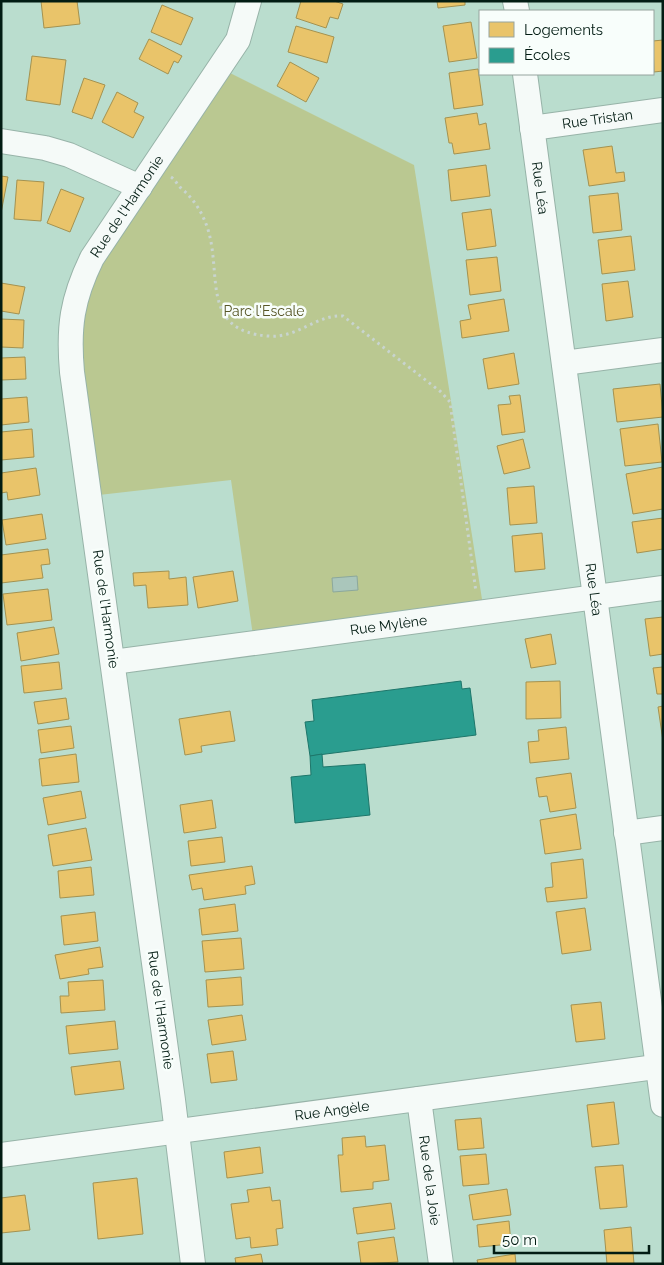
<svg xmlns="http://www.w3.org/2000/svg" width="664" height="1265" font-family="Raleway,sans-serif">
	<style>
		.green { fill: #bac891 }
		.homes { fill: #e9c46a; stroke: #a49250 }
		.schools { fill: #2a9d8f; stroke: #1e766a }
		.building { fill: #aac6bb; stroke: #8ca89c }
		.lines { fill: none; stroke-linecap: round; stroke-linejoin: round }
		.street-casing { stroke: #97b3a8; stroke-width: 26 }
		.path { stroke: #c8d4cf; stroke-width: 3; stroke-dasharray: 2.5 4; stroke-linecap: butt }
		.street { stroke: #f5faf8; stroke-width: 24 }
		.labels { text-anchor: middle; stroke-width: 5; stroke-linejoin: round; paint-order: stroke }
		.street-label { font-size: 14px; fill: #021c13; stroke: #f8fefb }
		.park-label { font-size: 14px; fill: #575626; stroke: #f8fefb }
	</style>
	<rect width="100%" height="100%" fill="#baddce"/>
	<polygon class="green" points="220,68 414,165 484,612 254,643 231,480 90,496 72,307"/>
	<g class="homes">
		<polygon points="41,1 77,1 80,24 44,28"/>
		<polygon points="301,1 334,1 343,4 338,19 330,17 326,28 296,18"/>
		<polygon points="437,1 465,1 465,5 438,8"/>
		<polygon points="162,5 193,18 181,45 151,32"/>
		<polygon points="471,22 477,58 449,62 443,26"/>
		<polygon points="296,26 334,37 327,63 288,52"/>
		<polygon points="149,39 182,56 178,63 174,61 168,74 139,59"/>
		<polygon points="663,40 663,71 654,72 653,41"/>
		<polygon points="32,56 66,60 60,105 26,100"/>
		<polygon points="290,62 319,78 306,102 277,86"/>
		<polygon points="478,69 483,105 454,109 449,73"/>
		<polygon points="84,78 105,85 92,119 72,112"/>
		<polygon points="117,92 138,103 134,112 144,117 133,138 102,122"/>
		<polygon points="477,113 479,125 486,123 490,149 454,154 452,143 449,143 445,118"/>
		<polygon points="612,146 616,173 624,172 625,181 589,186 583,150"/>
		<polygon points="486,165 490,196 451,201 448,170"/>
		<polygon points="1,176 8,177 1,213"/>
		<polygon points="17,180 44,182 41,221 14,219"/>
		<polygon points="61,189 84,198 70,232 47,223"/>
		<polygon points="618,193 622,230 593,233 589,196"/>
		<polygon points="491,209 496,246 467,250 462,213"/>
		<polygon points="631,236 635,270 602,274 598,240"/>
		<polygon points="497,257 501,291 470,295 466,260"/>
		<polygon points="628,281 633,317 606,321 602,284"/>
		<polygon points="1,283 25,287 19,314 1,311"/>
		<polygon points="504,299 509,331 462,338 460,321 471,319 468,305"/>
		<polygon points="1,319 24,320 23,348 1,347"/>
		<polygon points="514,353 519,384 488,389 483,359"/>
		<polygon points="25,357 26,379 1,380 1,358"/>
		<polygon points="660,384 663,417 617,422 613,389"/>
		<polygon points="520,395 525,432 502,435 498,405 511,404 509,396"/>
		<polygon points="27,397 29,422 1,425 1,399"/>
		<polygon points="658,424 662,462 625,466 620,429"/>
		<polygon points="32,429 34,457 1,460 1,432"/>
		<polygon points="523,439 530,468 504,474 497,446"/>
		<polygon points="663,467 663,509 633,514 626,474"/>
		<polygon points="36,468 40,495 8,500 7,492 1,493 1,473"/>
		<polygon points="534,486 537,523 510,525 507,488"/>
		<polygon points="42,514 46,539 6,545 2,520"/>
		<polygon points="663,518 663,549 637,553 632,522"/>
		<polygon points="542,533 545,569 515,572 512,536"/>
		<polygon points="48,549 50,564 41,565 43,578 1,583 1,555"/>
		<polygon points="169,571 169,579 186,577 188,605 148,608 146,585 134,586 133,573"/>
		<polygon points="233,571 238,601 198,608 193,577"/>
		<polygon points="48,589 52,620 7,625 3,594"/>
		<polygon points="663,617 663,654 650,656 645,619"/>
		<polygon points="54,627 59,654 21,661 17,633"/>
		<polygon points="551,634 556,664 531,668 525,639"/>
		<polygon points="59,662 62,689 24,693 21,666"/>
		<polygon points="663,667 663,694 657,694 653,668"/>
		<polygon points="560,681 561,718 526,719 526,682"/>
		<polygon points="66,698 69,719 38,724 34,702"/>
		<polygon points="663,706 663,741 658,707"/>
		<polygon points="230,711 235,741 201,746 202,752 185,755 179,719"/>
		<polygon points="71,726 74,748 41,753 38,730"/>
		<polygon points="566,727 569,759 530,763 528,742 539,741 538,730"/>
		<polygon points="76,754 79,782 42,786 39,759"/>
		<polygon points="571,773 576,808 550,812 547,796 539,797 536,778"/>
		<polygon points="81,791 86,818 48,825 43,798"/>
		<polygon points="212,800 216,828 184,833 180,805"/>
		<polygon points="576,814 581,849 545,854 540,820"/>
		<polygon points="86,828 92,860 53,866 48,835"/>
		<polygon points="222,837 225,862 191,866 188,841"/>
		<polygon points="583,859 587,898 547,902 545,888 553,887 551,863"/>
		<polygon points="252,866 255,884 245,886 246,894 204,900 202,888 192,890 189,875"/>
		<polygon points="91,867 94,895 60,898 58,871"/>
		<polygon points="235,904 238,931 202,935 199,909"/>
		<polygon points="585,908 591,950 562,954 556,912"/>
		<polygon points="95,912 98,941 64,945 61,916"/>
		<polygon points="241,938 244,969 205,972 202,941"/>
		<polygon points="100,947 103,967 88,969 89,974 60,979 55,955"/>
		<polygon points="241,977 243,1005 208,1007 206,980"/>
		<polygon points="103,980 105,1010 61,1013 60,996 69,996 68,982"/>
		<polygon points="601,1002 605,1039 576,1042 571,1005"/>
		<polygon points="242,1015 246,1040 212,1045 208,1020"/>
		<polygon points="115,1021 118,1049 69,1054 66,1026"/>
		<polygon points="233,1051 237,1080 211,1083 207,1054"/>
		<polygon points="120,1061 124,1089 75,1095 71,1067"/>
		<polygon points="614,1102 619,1144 592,1147 587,1105"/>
		<polygon points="481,1118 484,1148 458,1150 455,1120"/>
		<polygon points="365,1136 366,1147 385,1145 389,1180 373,1182 373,1189 341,1192 338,1155 343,1155 342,1138"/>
		<polygon points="260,1147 263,1173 227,1178 224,1152"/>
		<polygon points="486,1154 489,1184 463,1186 460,1156"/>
		<polygon points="623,1165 627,1207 600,1209 595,1167"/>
		<polygon points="137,1178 143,1234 98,1239 93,1183"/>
		<polygon points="270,1187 272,1201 280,1200 283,1228 276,1229 278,1245 251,1248 250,1237 236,1239 231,1204 249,1202 247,1190"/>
		<polygon points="507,1189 511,1215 473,1220 469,1195"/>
		<polygon points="25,1195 30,1230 1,1233 1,1198"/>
		<polygon points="391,1203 395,1229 357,1234 353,1208"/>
		<polygon points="509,1221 511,1244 479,1247 477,1225"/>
		<polygon points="631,1227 634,1264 607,1264 604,1230"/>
		<polygon points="394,1237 398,1262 361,1264 358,1242"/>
		<polygon points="261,1254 263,1264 236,1264 235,1258"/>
		<polygon points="515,1254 516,1264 478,1264 477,1260"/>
	</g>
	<g class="schools">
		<polygon points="461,681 462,689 470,688 476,735 310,756 305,722 314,721 312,700"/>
		<polygon points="322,754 323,767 365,764 370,815 295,823 291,777 311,775 310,756"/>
	</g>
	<polygon class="building" points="357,576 358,590 333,592 332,578"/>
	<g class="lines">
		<g class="street-casing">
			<g id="street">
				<polyline points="515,1 517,11"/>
				<path id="s1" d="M 525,74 L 663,1105"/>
				<path id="s2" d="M 532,128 L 663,110"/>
				<polyline points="1,141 45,148 69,155 140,187"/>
				<polyline points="564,363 663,350"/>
				<path id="s3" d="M 113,662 L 663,588"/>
				<polyline points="626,833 663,828"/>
				<path id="s4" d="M 419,1099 L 441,1264"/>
				<path id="s5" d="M 1,1155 L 663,1066"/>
				<path id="s6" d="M 193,1264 L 173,1100 L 72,372 C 68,327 72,299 92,258 L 238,40 L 249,1"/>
			</g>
		</g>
		<path class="path" d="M 171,177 C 176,180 177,185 181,188 C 195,200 204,215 209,233 C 221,278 202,331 268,336 C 297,339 317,314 343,316 L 441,392 L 450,402 L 476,592"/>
		<use href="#street" class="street"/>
	</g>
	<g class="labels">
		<g class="street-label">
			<text dy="5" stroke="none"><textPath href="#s2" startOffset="66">Rue Tristan</textPath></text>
			<text dy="5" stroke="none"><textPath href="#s1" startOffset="115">Rue Léa</textPath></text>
			<text dy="5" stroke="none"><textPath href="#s6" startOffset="1080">Rue de l'Harmonie</textPath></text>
			<text dy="5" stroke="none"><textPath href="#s1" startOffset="520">Rue Léa</textPath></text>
			<text transform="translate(106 609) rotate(82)" y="5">Rue de l'Harmonie</text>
			<text dy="5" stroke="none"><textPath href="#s3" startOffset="278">Rue Mylène</textPath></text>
			<text transform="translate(161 1010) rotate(82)" y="5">Rue de l'Harmonie</text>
			<text dy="5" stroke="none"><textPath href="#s5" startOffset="334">Rue Angèle</textPath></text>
			<text dy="5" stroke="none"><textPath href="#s4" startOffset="82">Rue de la Joie</textPath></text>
		</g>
		<g class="park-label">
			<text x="264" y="316">Parc l'Escale</text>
		</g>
	</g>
	<rect width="664" height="1265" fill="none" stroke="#021c13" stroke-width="5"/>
	<rect x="479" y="10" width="175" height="65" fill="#f8fefb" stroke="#96a49e"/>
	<rect x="489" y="22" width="25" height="15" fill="#e9c46a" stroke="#96a49e"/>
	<text x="524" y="35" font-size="15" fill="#021c13">Logements</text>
	<rect x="489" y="48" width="25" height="15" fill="#2a9d8f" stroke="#96a49e"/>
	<text x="524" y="60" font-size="15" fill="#021c13">Écoles</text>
	<path d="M494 1245v8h155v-8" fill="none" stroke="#021c13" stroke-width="2.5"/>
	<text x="502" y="1245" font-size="15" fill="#021c13" stroke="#f8fefb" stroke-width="4" paint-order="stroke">50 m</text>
</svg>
